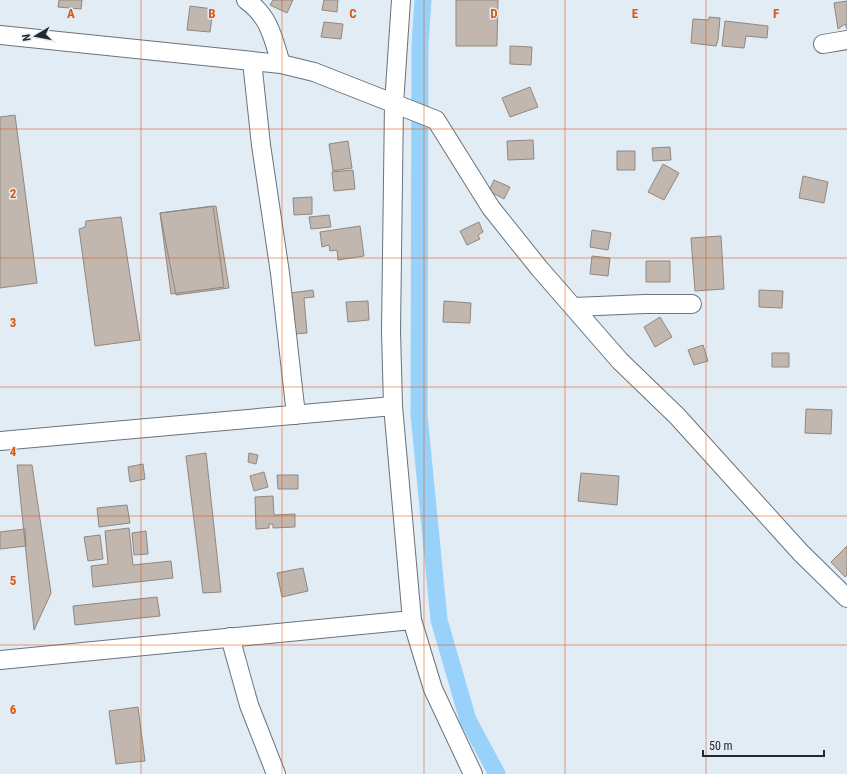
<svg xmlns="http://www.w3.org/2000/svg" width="847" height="774" viewBox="0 0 847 774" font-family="'Roboto Condensed',sans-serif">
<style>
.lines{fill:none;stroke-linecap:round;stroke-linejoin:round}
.canal{stroke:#98d1f9;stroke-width:17}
.building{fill:#c1b7ae;stroke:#918780}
.street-casing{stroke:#6a737b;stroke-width:20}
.street{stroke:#fff;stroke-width:18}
.grid{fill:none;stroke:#de570e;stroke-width:1;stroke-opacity:0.55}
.grid-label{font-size:13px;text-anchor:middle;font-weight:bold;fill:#de570e;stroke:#e1ecf5;stroke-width:3;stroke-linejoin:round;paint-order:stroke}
</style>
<rect width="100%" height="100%" fill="#e1ecf5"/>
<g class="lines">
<path class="canal" d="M423,0L420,45L419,415L439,620L468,720L497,774"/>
</g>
<path class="building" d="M59,0H82L81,9L58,7Z
M273,0H293L287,13L270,5Z
M324,0H338L337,12L322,10Z
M456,0H498L497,46H456Z
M847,1V29L845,24L838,29L834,3Z
M190,6L213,9L210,32L187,30Z
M709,17L720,18L718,40L716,46L691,43L693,19L709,20Z
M725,21L768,26L767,38L746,36L744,48L722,46Z
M324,22L343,24L341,39L321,37Z
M510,46L532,47L531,65L510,64Z
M530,87L538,107L510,117L502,98Z
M15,115L37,283L0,288V117Z
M533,140L534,159L508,160L507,141Z
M348,141L352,168L333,171L329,144Z
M670,147L671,160L653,161L652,148Z
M617,151H635V170H617Z
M663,164L679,173L664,200L648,192Z
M353,170L355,189L334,191L332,172Z
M803,176L828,182L824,203L799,198Z
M494,180L510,187L504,199L489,191Z
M312,197V214L294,215L293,198Z
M213,206L224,287L171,294L160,213Z
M216,206L229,288L176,295L160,213Z
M329,215L331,227L311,229L309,217Z
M121,217L140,340L95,346L79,229L85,227L86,221Z
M479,222L483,232L478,235L480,239L467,245L460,231Z
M360,226L364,256L338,260L337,250L330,251L329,245L322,247L320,232Z
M592,230L611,233L608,250L590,247Z
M721,236L724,289L695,291L691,238Z
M592,256L610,258L608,276L590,274Z
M646,261H670V282H646Z
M313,290L314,297L304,298L307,333L294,334L290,293Z
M759,290L783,291L782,308L759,307Z
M368,301L369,320L348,322L346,302Z
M444,301L471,303L470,323L443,322Z
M660,317L672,337L655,347L644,327Z
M703,345L708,361L694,365L688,350Z
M772,353H789V367H772Z
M806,409L832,410L831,434L805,433Z
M206,453L221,592L203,593L186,456Z
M249,453L258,455L256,464L248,462Z
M143,464L145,479L130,482L128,467Z
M17,465H32L51,593L34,630Z
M264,472L268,487L254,491L250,476Z
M581,473L619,476L617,505L578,501Z
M277,475H298V489H278Z
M273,496L274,515L295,514V527L273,528V524H269V528L256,529L255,497Z
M127,505L130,523L99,527L97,508Z
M129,528L133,565L171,561L173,578L93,587L91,566L108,564L105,531Z
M25,529L26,546L0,549V532Z
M146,531L148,554L134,555L132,533Z
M100,535L103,559L88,561L84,537Z
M847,546V575L845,577L831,562Z
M303,568L308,591L282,597L277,573Z
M157,597L160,616L75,625L73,606Z
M138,707L145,761L116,764L109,711Z"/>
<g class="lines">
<defs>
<path id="street" d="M246,0C270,17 273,38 281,64
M401,0L394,104L391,331L393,406L412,620L433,689L473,774
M0,35L281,64L314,72L436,120L491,208L539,268L620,361L677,416L801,553L847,598
M823,44L847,40
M252,61L261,145L280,273L296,415
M574,307L645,304H692
M0,441L393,406
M230,637L249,705L276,774
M0,660L412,620"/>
</defs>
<use href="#street" class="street-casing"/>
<use href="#street" class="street"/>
</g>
<path class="grid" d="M141,0V774M282,0V774M424,0V774M565,0V774M706,0V774M0,129H847M0,258H847M0,387H847M0,516H847M0,645H847"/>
<g class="grid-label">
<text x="71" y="18">A</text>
<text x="212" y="18">B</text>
<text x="353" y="18">C</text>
<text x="494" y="18">D</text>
<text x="635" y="18">E</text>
<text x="776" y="18">F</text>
<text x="13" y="198">2</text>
<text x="13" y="327">3</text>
<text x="13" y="456">4</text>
<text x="13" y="585">5</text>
<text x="13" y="714">6</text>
</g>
<g transform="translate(36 36) rotate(260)" stroke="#e1ecf5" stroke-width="3" paint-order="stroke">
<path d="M0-3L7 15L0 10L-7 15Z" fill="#25292c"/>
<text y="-6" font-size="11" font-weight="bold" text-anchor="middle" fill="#25292c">N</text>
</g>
<path d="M703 750v6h121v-6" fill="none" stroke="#25292c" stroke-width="2"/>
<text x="709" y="750" font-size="12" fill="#25292c" stroke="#e1ecf5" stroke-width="3" paint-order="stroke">50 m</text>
</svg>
